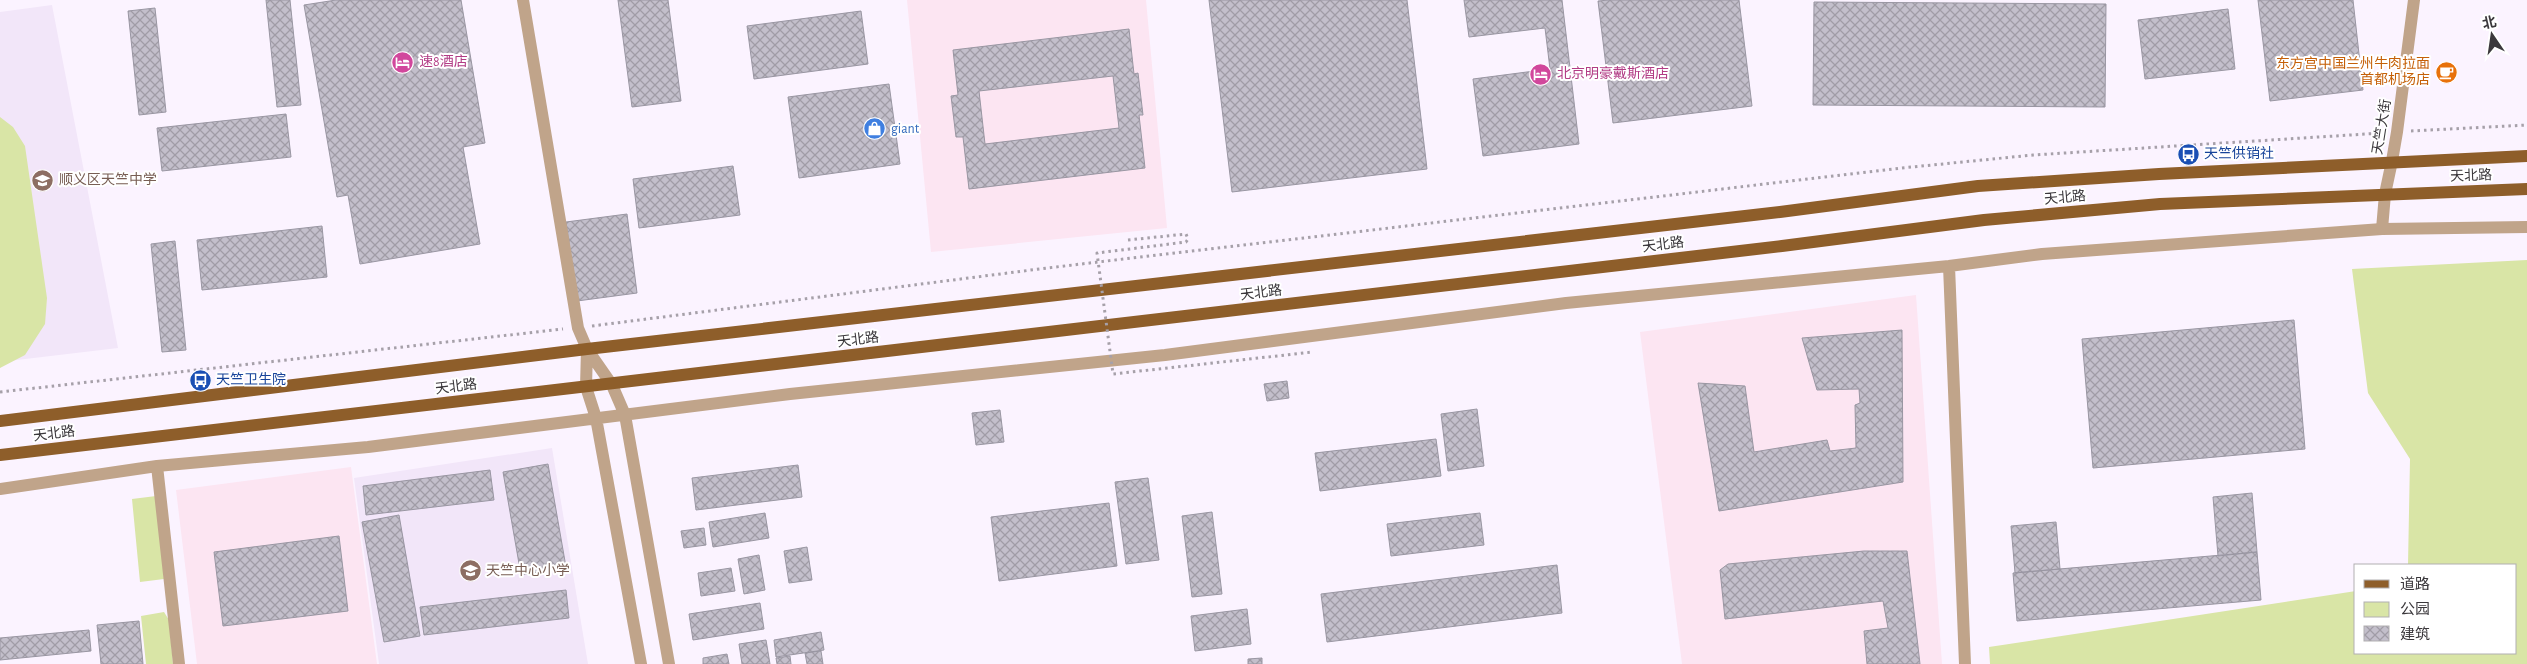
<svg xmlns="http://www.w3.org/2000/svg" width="2527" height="664" viewBox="0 0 2527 664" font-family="'Alegreya Sans','Noto Sans SC',sans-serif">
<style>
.commercial{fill:#fce5f2}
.built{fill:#f2e6f9}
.green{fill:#d9e5a6}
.building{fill:url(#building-cross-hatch);stroke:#9996a2;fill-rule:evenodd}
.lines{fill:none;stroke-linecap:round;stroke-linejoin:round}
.path{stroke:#a6a0a9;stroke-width:3;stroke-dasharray:2.5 4;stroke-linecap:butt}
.minor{stroke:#c0a48a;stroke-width:12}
.tertiary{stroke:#c0a48a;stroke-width:12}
.primary{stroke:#8e5e2a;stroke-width:12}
.path-bridge{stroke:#a6a0a9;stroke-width:3;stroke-dasharray:2.5 4;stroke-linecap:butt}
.labels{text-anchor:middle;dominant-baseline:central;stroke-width:4;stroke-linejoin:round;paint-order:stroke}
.hotel-label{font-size:14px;fill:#b23c85;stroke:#fff;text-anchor:start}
.food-label{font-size:14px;fill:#c56008;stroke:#fff;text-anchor:end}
.street-label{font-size:14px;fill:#3b383c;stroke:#fff}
.shop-label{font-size:14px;fill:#366cbe;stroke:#fff;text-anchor:start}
.transit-label{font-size:14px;fill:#164399;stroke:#fff;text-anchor:start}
.education-label{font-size:14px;fill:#785e54;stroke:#fff;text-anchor:start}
</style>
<defs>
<pattern id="building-cross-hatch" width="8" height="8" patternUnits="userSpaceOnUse" patternTransform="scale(1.25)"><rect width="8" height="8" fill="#c3bfcb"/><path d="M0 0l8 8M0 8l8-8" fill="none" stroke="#a09ca6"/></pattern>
</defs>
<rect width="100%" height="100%" fill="#fbf3ff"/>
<path class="commercial" d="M907,0H1146L1167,228L931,252Z
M1916,295L1942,664H1682L1640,332Z
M351,467L377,664H197L176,490Z"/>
<path class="built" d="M52,5L118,348L0,362V12Z
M552,448L588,664H379L354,478Z"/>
<path class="green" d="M0,117L13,127L25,146L47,298L45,324L25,355L0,368Z
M2527,260V664H1990L1989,647L2356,591V653H2516V565H2408L2410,459L2368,393L2352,269Z
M156,496L164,579L140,582L132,499Z
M164,612L169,620L173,664H146L141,616Z"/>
<path class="building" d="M266,0H290L301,105L277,107Z
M336,0H461L485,143L463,147L480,244L360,264L348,195L337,197L304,5Z
M618,0H668L681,101L632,107Z
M1209,0H1407L1427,169L1232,192Z
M1464,0H1562L1579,144L1483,156L1473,79L1550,69L1545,28L1469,37Z
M1609,0H1739L1752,106L1613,123L1598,1Z
M2258,0H2353L2363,90L2270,101Z
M1814,2L2106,4L2105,107L1813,105Z
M155,8L166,112L139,115L128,11Z
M2228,9L2235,69L2145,79L2138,20Z
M861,11L868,64L754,79L747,26Z
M1129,29L1134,74L1138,73L1143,115H1139L1145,168L969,189L963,137H956L951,96L958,95L953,50ZM1113,76L1119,128L985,144L979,91Z
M889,84L900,164L799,178L788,97Z
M286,114L291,157L162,171L157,128Z
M733,166L740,215L639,228L633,179Z
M627,214L637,293L577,301L566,222Z
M322,226L327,277L202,290L197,240Z
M175,241L186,350L162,352L151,244Z
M2294,320L2305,449L2093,468L2082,339Z
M1902,330L1903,482L1719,511L1698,383L1745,386L1754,452L1827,440L1830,451L1856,448L1855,405L1860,403L1859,389L1817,390L1802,338Z
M1287,381L1289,398L1267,401L1264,384Z
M1477,409L1484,466L1448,471L1441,414Z
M1000,410L1004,442L976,445L972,413Z
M1436,439L1441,476L1320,491L1315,453Z
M548,464L566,567L521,575L503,472Z
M798,465L802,497L696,510L692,478Z
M490,470L494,500L366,515L363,486Z
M1148,478L1159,560L1126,564L1115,482Z
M2252,493L2257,552L2218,556L2213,497Z
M1109,503L1117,566L999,581L991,517Z
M1212,512L1222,594L1192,597L1182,516Z
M765,513L769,538L713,547L709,522Z
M1480,513L1484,545L1391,556L1387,524Z
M399,515L420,636L384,642L362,522Z
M2056,522L2060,569L2015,573L2011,526Z
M704,528L706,545L684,548L681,531Z
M339,536L348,611L223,626L214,552Z
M807,547L812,580L789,583L784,551Z
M1864,551H1907L1920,664H1867L1864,631L1888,628L1883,601L1725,619L1720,570L1728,564Z
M2257,552L2261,600L2017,621L2013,573Z
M759,555L765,590L744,594L738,559Z
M1557,565L1562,613L1327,642L1321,594Z
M731,568L735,591L701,596L698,573Z
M566,590L569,618L424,635L420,607Z
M760,603L764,629L693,640L689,614Z
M1247,609L1251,644L1195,651L1191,616Z
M139,621L143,664H101L97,625Z
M89,630L91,651L0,660V638Z
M821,632L824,650L776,657L774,640Z
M766,640L770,664H742L739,644Z
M821,651L823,664H807L805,653Z
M727,654L729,664H703V658Z
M790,656L791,664H777L776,658Z
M1262,658V664H1248V659Z"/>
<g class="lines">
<path class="path" d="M2411,131L2527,125
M592,326L1047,268L1902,168L2033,155L2382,133
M0,392L563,329"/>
<path class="minor" d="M523,0L578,328L587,349L612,385L625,415L669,664
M2392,161L2397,132L2414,0
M1949,266L1965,664
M587,349L586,387L596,418L641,664
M157,466L179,664
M0,489L157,466L368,447L790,394L1165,355L1566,303L1949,266L2042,254L2382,229L2527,227"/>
<path class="tertiary" d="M2382,229L2385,194L2392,161"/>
<path class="primary" d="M0,421L587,349L1780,212L1978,186L2159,174L2527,156
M0,455L1782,246L1984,220L2160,204L2527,189"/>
<path class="path-bridge" d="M1128,240L1186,234L1188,239L1186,242L1097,253L1113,374L1313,352"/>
</g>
<defs>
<symbol id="hotel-disc" viewBox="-11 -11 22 22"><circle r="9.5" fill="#d1479c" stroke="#fff"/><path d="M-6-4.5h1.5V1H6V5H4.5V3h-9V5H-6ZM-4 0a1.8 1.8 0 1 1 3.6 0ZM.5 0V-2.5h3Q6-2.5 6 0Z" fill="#fff"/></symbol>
<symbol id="cafe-disc" viewBox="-11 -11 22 22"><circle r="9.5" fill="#e8710a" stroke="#fff"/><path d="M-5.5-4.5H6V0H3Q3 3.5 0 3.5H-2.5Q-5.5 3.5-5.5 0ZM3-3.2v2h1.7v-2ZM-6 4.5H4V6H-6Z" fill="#fff"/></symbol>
<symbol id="shop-disc" viewBox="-11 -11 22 22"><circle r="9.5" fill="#3f7fe0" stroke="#fff"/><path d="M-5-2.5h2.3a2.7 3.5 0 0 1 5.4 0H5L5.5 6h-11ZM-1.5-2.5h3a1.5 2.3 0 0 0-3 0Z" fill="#fff"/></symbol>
<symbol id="bus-disc" viewBox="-11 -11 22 22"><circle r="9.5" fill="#1a4fb4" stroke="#fff"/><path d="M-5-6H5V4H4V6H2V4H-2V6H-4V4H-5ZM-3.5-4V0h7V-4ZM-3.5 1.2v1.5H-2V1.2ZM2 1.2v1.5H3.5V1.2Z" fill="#fff"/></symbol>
<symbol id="school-disc" viewBox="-11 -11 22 22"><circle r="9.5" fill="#8d6e63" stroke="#fff"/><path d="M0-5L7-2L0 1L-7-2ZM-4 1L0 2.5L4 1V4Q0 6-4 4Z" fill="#fff"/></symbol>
</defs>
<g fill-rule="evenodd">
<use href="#hotel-disc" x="390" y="50" width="25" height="25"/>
<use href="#cafe-disc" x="2434" y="60" width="25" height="25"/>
<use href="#hotel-disc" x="1528" y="62" width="25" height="25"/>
<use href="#shop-disc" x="862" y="116" width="25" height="25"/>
<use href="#bus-disc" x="2176" y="142" width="25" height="25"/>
<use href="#school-disc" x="30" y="168" width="25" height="25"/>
<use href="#bus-disc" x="188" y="368" width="25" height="25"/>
<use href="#school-disc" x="458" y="558" width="25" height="25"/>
</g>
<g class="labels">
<g class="hotel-label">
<text x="419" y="62">速8酒店</text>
<text x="1557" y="74">北京明豪戴斯酒店</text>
</g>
<g class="food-label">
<text x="2430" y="64">东方宫中国兰州牛肉拉面<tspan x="2430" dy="16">首都机场店</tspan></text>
</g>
<g class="street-label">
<text transform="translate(2382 127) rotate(-81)">天竺大街</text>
<text transform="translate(2471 176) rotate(-2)">天北路</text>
<text transform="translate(2065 198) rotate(-5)">天北路</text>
<text transform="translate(1663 245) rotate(-7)">天北路</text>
<text transform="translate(1261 293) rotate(-7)">天北路</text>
<text transform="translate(858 340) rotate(-7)">天北路</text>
<text transform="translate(456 387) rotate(-7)">天北路</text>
<text transform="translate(54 434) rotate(-7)">天北路</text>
</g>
<g class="shop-label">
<text x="891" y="129">giant</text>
</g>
<g class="transit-label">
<text x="2204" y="154">天竺供销社</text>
<text x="216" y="380">天竺卫生院</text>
</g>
<g class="education-label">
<text x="59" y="180">顺义区天竺中学</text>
<text x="486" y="571">天竺中心小学</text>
</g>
</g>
<rect x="2354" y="564" width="162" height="90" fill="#ffffff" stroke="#b1afb1"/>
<rect x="2364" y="580" width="25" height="8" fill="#8e5e2a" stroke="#b1afb1"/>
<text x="2400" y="589" font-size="15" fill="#3b383c">道路</text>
<rect x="2364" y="602" width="25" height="15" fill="#d9e5a6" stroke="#b1afb1"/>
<text x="2400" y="614" font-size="15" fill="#3b383c">公园</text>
<rect x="2364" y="626" width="25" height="15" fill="url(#building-cross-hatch)" stroke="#b1afb1"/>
<text x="2400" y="639" font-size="15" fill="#3b383c">建筑</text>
<g transform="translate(2492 35) rotate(347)" stroke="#ffffff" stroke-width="4" paint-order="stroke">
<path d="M0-4L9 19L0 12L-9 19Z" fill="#3b383c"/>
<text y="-8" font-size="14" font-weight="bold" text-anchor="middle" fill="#3b383c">北</text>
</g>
</svg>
